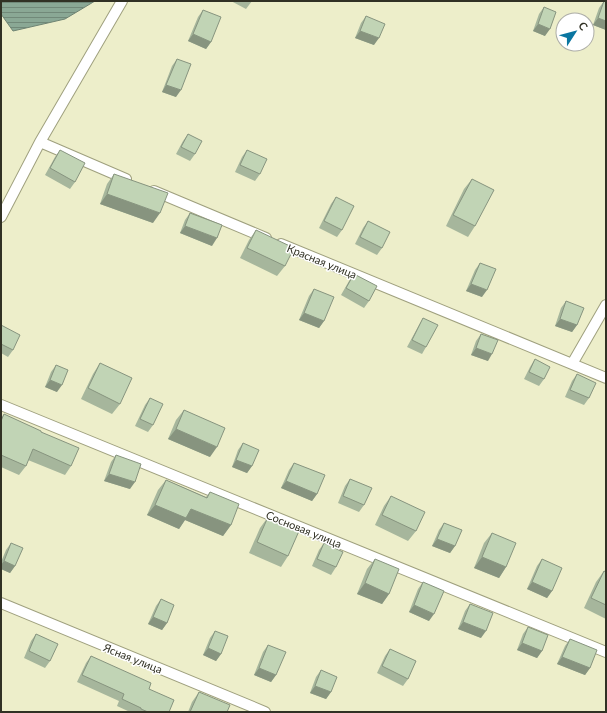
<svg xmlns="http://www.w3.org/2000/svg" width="607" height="713" viewBox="0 0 607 713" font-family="Lato,sans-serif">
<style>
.water{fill:url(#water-rules);stroke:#6f8473}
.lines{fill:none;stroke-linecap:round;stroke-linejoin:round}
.minor-casing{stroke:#9fa07e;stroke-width:12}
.minor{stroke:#fff;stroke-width:10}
.wall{fill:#a6b69c}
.shaded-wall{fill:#87947f}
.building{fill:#c1d4b5;stroke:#87947f}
.labels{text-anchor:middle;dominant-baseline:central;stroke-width:3;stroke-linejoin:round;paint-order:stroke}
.street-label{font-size:11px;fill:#313124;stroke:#fff}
</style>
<defs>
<pattern id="water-rules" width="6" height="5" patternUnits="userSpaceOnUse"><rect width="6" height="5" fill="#8aa895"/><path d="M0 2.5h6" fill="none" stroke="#718979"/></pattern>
</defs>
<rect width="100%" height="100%" fill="#edeeca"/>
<path class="water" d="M1,1H95L65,19L13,31L1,14Z"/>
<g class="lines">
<defs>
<path id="minor" d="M40,142L126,179
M154,191L266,238
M1,217L40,142L122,1
M281,244L606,378
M572,364L606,305
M1,405L606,652
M1,603L265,712"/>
</defs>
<use href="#minor" class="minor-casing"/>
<use href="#minor" class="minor"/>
</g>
<path class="wall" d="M231,1H252L246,9Z
M604,1L606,30L593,25L599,8Z
M544,7L545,36L533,31L539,14Z
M203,10L211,42L206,49L188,41L198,17Z
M366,16L374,45L355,38L361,23Z
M177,59L176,97L162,92L172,66Z
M188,134L195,154L190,161L176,154L183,141Z
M60,150L75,182L70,189L45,175L55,157Z
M247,150L260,174L255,181L235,172L242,157Z
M114,174L153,223L100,204L107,184Z
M472,179L475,226L468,237L446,226L464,189Z
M336,197L342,230L337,237L319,228L331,204Z
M190,213L212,246L180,233L185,220Z
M368,221L382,248L377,255L355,244L363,228Z
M256,230L285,266L277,276L240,258L249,240Z
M480,263L482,297L466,291L475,270Z
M354,274L369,301L364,308L341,295L349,281Z
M314,289L324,321L319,328L299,320L309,296Z
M566,301L577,325L572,332L555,326L561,308Z
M423,318L426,347L422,354L407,347L419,325Z
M1,325L13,350L8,357L1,353Z
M481,334L488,361L471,355L476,341Z
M535,359L544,379L539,386L524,379L530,367Z
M100,363L120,404L112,414L81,399L93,374Z
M56,365L57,392L45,387L51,372Z
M577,374L589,398L584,405L565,397L572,381Z
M150,398L153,425L148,432L135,426L145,405Z
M184,410L210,457L168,439L176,420Z
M4,414L41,432L71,466L65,475L28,460L26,466L19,475L1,467V418Z
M243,443L252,466L247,473L232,467L238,450Z
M116,455L130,489L104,481L111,462Z
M294,463L317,494L312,501L281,488L289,470Z
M350,479L364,505L359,512L338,503L345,486Z
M166,480L206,497L210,492L231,525L223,536L185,520L179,529L147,515L158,490Z
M391,496L416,531L408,541L375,525L384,506Z
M268,517L288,556L281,567L249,553L260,528Z
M444,523L455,546L450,553L432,546L439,530Z
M492,533L506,567L499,578L474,568L484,543Z
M11,543L15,566L10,573L1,569V562L6,550Z
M324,543L336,567L331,575L312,566L319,550Z
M375,559L389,594L382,604L357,594L367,569Z
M542,559L552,591L547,598L527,589L537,566Z
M604,571L606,572V619L584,608L596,582Z
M423,582L429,621L409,612L418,589Z
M161,599L167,623L162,630L148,624L156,606Z
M470,604L481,638L458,629L465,611Z
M528,627L542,651L537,658L517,650L523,634Z
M215,631L221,654L216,661L203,655L210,638Z
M36,634L50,661L45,668L24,658L31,641Z
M570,639L590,668L585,675L557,664L565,646Z
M268,645L276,675L271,682L254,675L263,652Z
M390,649L408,679L403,686L377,673L385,656Z
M91,656L149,689L169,712H130L117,706L119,701L77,682L86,663Z
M321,670L331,692L326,699L310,693L316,677Z
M199,692L227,712H188L192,702Z"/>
<path class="shaded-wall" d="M598,18L606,21V30L593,25Z
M538,24L550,29L545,36L533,31Z
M360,31L379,38L374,45L355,38Z
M193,34L211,42L206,49L188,41Z
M166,85L181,90L176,97L162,92Z
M107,194L160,213L153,223L100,204Z
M185,226L217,238L212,246L180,233Z
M471,284L487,290L482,297L466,291Z
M304,313L324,321L319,328L299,320Z
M560,319L577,325L572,332L555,326Z
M476,348L492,354L488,361L471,355Z
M50,380L62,385L57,392L45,387Z
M176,429L217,447L210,457L168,439Z
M236,460L252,466L247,473L232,467Z
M109,474L135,482L130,489L104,481Z
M286,481L317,494L312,501L281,488Z
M155,505L191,509L231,525L223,536L185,520L179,529L147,515Z
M437,539L455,546L450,553L432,546Z
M482,557L506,567L499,578L474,568Z
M4,561L15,566L10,573L1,569V565Z
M532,582L552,591L547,598L527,589Z
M365,583L389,594L382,604L357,594Z
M414,605L434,614L429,621L409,612Z
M153,617L167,623L162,630L148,624Z
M463,622L486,631L481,638L458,629Z
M522,643L542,651L537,658L517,650Z
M208,648L221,654L216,661L203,655Z
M562,657L590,668L585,675L557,664Z
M259,668L276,675L271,682L254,675Z
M315,686L331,692L326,699L310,693Z"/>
<path class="building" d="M604,1L606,2V21L598,18Z
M544,7L556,12L550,29L538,24Z
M203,10L221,17L211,42L193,34Z
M366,16L385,24L379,38L360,31Z
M177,59L191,64L181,90L166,85Z
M188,134L202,141L195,154L181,147Z
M60,150L85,163L75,182L50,168Z
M247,150L267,159L260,174L240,165Z
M114,174L168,193L160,213L107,194Z
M472,179L494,190L475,226L453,215Z
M336,197L354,206L342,230L324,221Z
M190,213L222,225L217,238L185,226Z
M368,221L390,232L382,248L360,237Z
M256,230L294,248L285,266L247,248Z
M480,263L496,269L487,290L471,284Z
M354,274L377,286L369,301L346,288Z
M314,289L334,297L324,321L304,313Z
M566,301L584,308L577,325L560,319Z
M423,318L438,325L426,347L412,340Z
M1,325L20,335L13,350L1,344Z
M481,334L498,340L492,354L476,348Z
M535,359L550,367L544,379L529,372Z
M100,363L132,378L120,404L88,388Z
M56,365L68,370L62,385L50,380Z
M577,374L596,383L589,398L570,390Z
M150,398L163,404L153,425L140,419Z
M184,410L225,428L217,447L176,429Z
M4,414L41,431V432L79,448L71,466L33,449L26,466L1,455V421Z
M243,443L259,450L252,466L236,460Z
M116,455L141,464L135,482L109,474Z
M294,463L325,475L317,494L286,481Z
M350,479L372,488L364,505L343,496Z
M166,480L207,498L210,492L239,504L231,525L191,509L186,518L155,505Z
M391,496L425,512L416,531L382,515Z
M268,517L299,531L288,556L257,542Z
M444,523L462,530L455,546L437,539Z
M492,533L516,543L506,567L482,557Z
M11,543L23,548L15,566L4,561Z
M324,543L343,552L336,567L317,559Z
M375,559L399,569L389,594L365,583Z
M542,559L562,568L552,591L532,582Z
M604,571L606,572V605L591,598Z
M423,582L444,591L434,614L414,605Z
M161,599L174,605L167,623L153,617Z
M470,604L493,613L486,631L463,622Z
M528,627L548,635L542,651L522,643Z
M215,631L228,636L221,654L208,648Z
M36,634L58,644L50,661L29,651Z
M570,639L597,650L590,668L562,657Z
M268,645L286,652L276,675L259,668Z
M390,649L416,661L408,679L382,666Z
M91,656L151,683L149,689L174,700L169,712H148L141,709V708L122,699L124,694L82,675Z
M321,670L337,677L331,692L315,686Z
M199,692L230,705L227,712H190Z"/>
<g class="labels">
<g class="street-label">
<text transform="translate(322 261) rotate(22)">Красная улица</text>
<text transform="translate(304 529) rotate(22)">Сосновая улица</text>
<text transform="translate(133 658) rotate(22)">Ясная улица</text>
</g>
</g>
<rect width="607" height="713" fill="none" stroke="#313124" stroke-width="4"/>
<g transform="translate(575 32) rotate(54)"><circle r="19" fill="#ffffff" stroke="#adada7"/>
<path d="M0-3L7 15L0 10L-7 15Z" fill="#0a76a1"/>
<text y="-6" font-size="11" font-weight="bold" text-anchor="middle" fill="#313124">С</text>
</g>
</svg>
